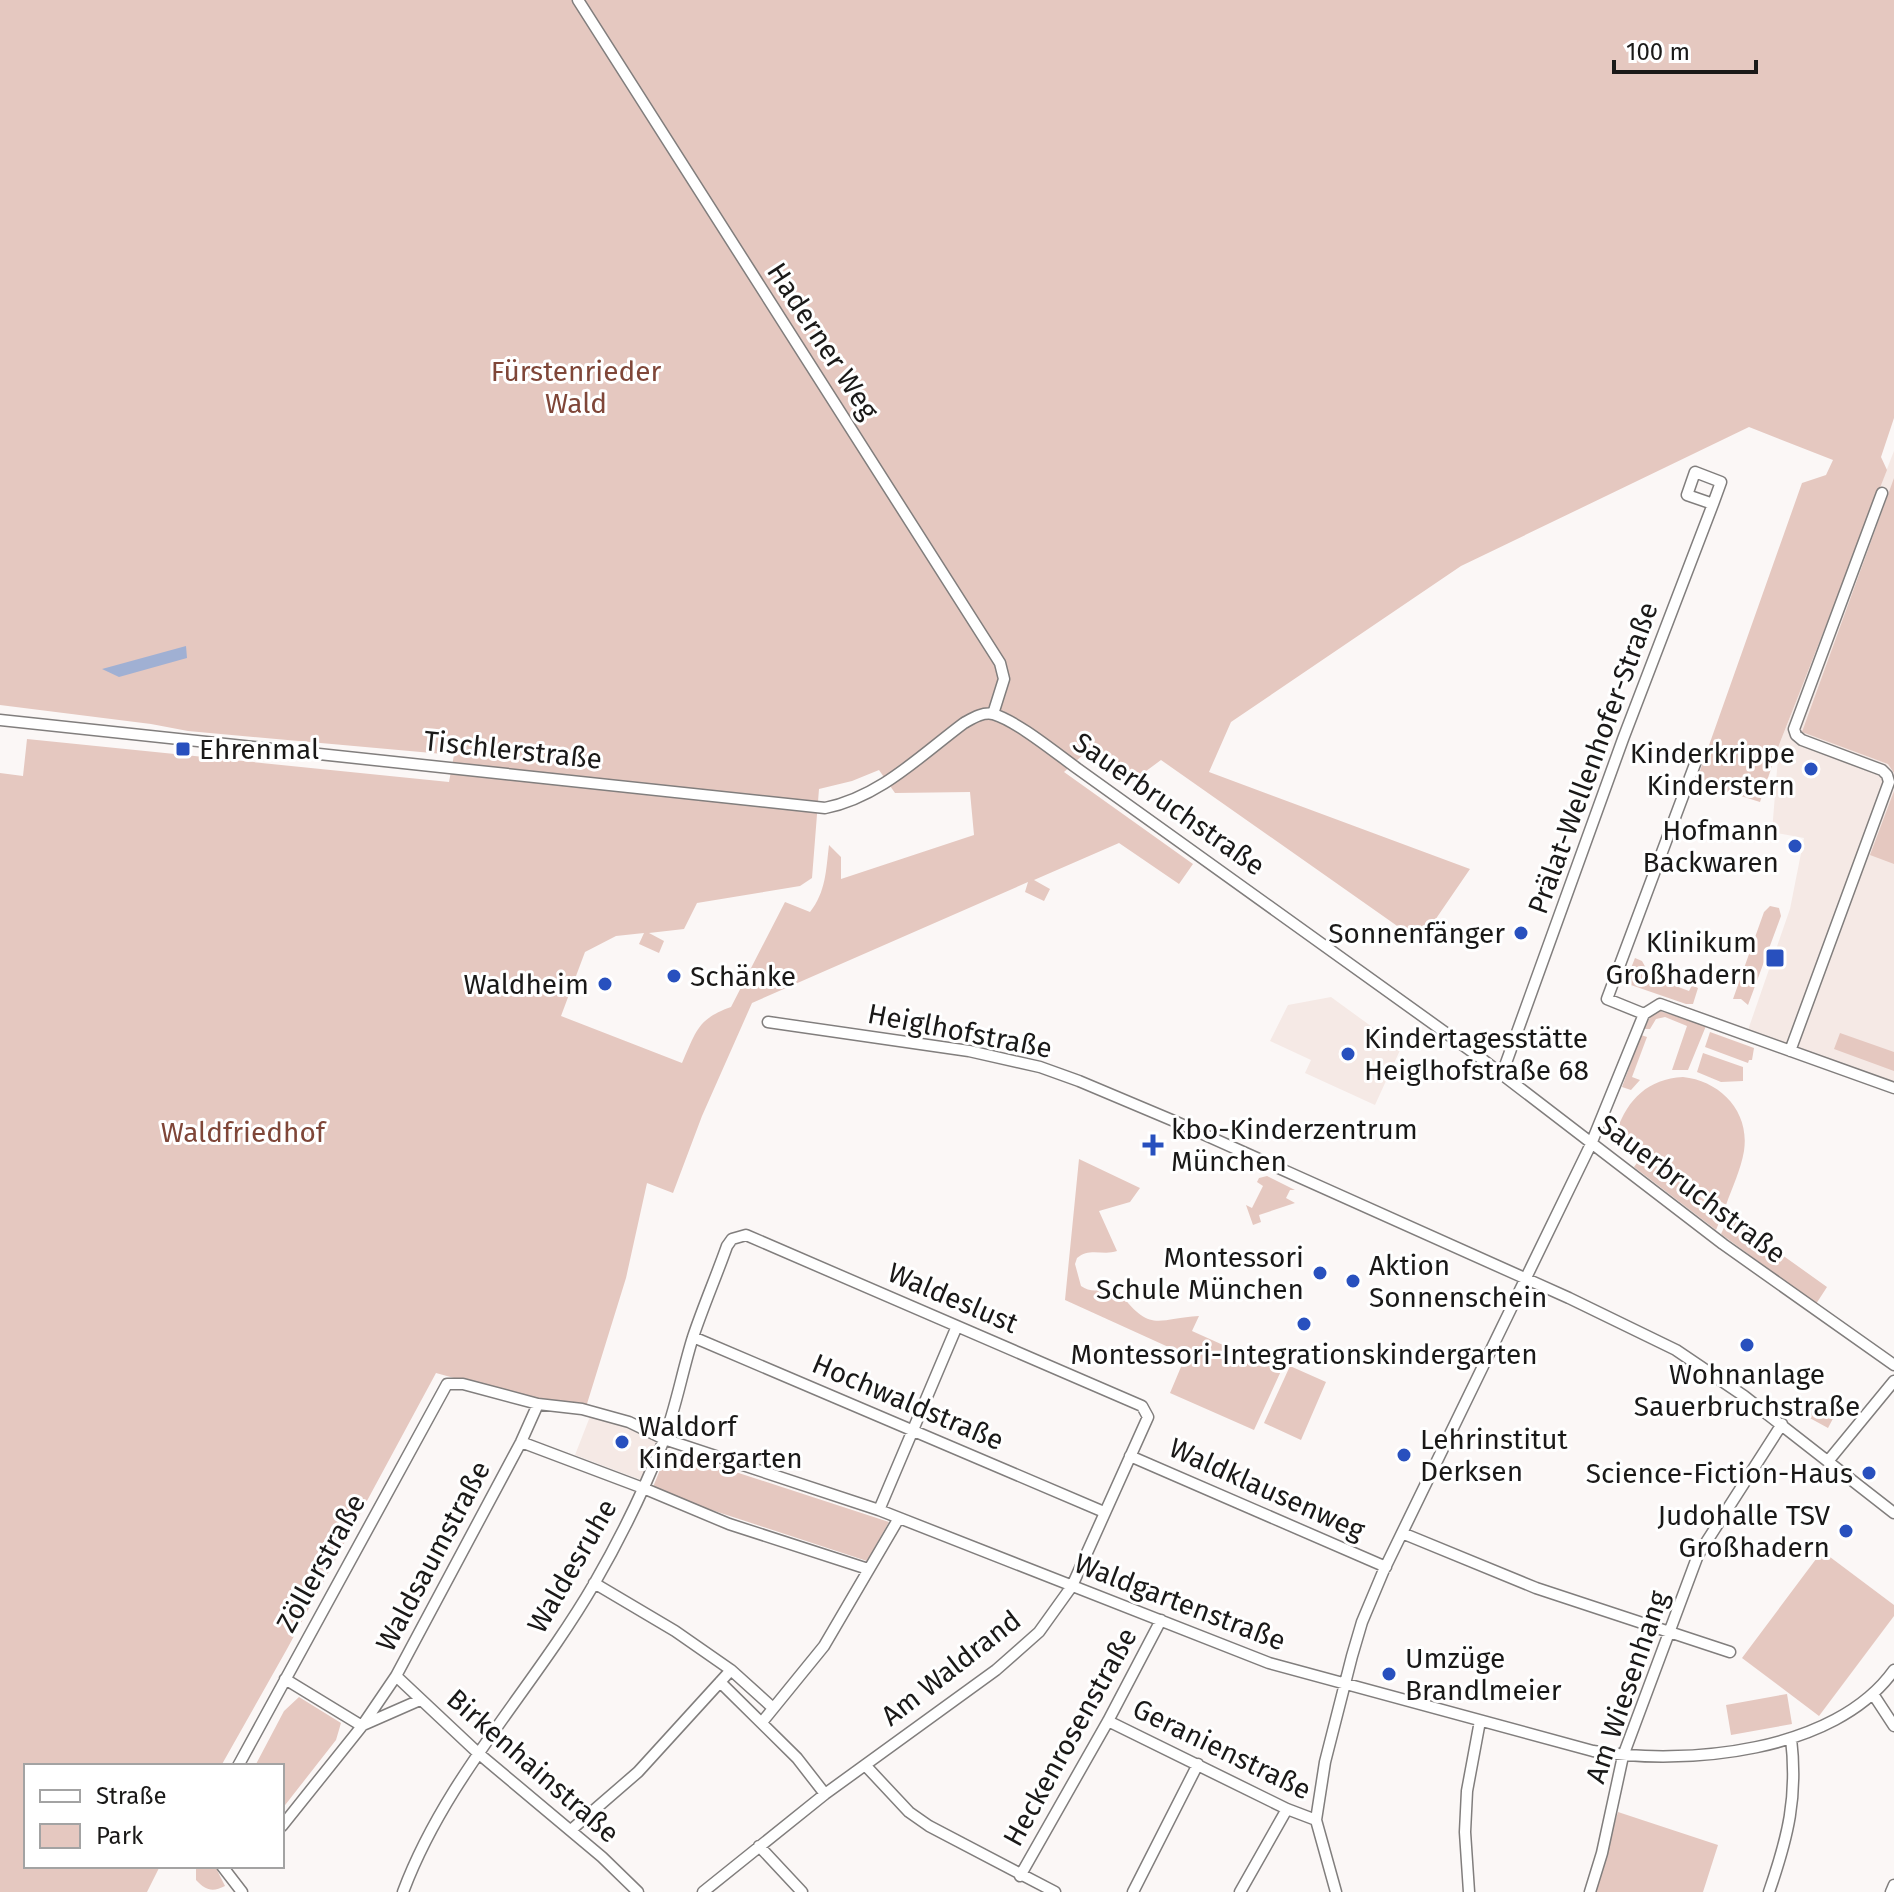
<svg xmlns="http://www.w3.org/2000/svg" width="1894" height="1892" viewBox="0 0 1894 1892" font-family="'Fira Sans',sans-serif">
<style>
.built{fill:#f5e9e5}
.green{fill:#e5c8c0;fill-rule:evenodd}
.water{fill:#a0b0d3}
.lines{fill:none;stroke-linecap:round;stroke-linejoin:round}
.minor-casing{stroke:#817e7d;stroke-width:13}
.minor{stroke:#fff;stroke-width:10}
.poi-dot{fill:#2850be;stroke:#fff;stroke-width:3}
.labels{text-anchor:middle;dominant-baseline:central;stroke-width:6;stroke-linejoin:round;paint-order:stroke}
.street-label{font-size:28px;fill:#1a1918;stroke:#fff}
.park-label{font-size:28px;fill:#7f4638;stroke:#fff}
.poi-label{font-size:28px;fill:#1a1918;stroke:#fff;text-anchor:start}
</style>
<rect width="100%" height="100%" fill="#fbf7f6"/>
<path class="built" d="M1894,451V1085L1748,1030L1790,909L1804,838L1772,832L1779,745Z
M1331,997L1401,1048L1375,1105L1305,1073L1311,1060L1270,1041L1288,1005Z
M591,1414L626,1424L658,1439L641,1480L575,1455Z"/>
<path class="green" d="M0,0H1894V418L1881,457L1887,470L1779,745L1760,802L1696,782L1802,483L1826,475L1833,460L1749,427L1461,566L1231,722L1209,772L1470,869L1420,942L1161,760L1130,783L1085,753L1064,772L1193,864L1179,884L1119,843L1034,880L1050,889L1044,901L1025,892L1028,882L752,1003L702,1116L673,1193L647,1183L626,1278L586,1407L537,1401L436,1373L287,1649L221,1766H26V1866H160L147,1892H0V773L23,776L27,739L449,782L454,755L188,731L151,724L0,705ZM879,770L895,793L970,792L974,835L841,879V857L829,845C826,870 826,892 810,912L785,902L731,1007C697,1019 696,1032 682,1063L561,1016L585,952L616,936L644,933L639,944L659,953L664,941L649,933L684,929L697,903L800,886L812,878L819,789L852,781Z
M1894,478V773L1888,764L1802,732Z
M1894,791V864L1870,855Z
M1770,906L1779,908L1781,916L1748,1005L1741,999H1733L1764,912Z
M1635,958L1642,961L1647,970L1646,975L1689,991L1692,985L1698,988L1693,1004H1686L1625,983Z
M1660,1011L1706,1026L1688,1070H1672L1687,1026L1665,1017L1656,1019L1650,1029H1644L1651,1015Z
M1710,1032L1754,1048L1752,1060H1749L1748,1063L1705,1047Z
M1840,1033L1894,1052V1071L1834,1049Z
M1641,1035L1647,1037L1632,1077L1640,1080L1631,1090L1622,1087Z
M1703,1053L1743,1067V1081L1721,1082L1697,1072Z
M1683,1077C1720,1081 1750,1111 1744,1151C1741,1169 1732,1188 1726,1205L1617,1130C1628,1099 1648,1079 1683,1077Z
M1642,1156L1723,1213L1716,1230L1634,1167Z
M1079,1159L1140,1188L1130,1202L1099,1211L1117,1251C1103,1256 1090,1247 1077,1258L1075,1264L1081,1286C1090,1292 1100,1292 1109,1286V1293L1119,1292C1151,1333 1155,1319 1199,1316L1192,1331L1281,1371L1254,1430L1170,1393L1186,1355L1065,1300Z
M1267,1176L1295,1190H1290L1286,1198L1295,1203L1259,1215L1261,1222L1253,1225L1246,1205L1252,1208L1263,1186L1257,1182L1259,1178Z
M1729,1217L1827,1287L1816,1304L1721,1234Z
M1290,1366L1326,1382L1301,1440L1264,1423Z
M1815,1399L1837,1411L1828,1428L1806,1416Z
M668,1450L889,1522L867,1561L669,1496L653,1487Z
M1822,1551L1894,1605V1616L1819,1716L1742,1658Z
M1787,1694L1792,1724L1731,1735L1726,1705Z
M299,1697L341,1723L336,1740L282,1809V1766H255L284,1711Z
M1618,1812L1718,1845L1703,1892H1593Z
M196,1866H215L225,1886C213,1892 206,1891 196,1880Z"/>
<path class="water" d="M186,646L187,658L119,677L102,669Z"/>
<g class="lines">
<defs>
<path id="minor" d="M578,0L1000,663L1004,679L993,714
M1695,472L1721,482L1713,504L1687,495Z
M0,720L825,808C880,797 921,755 964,723C973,718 982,712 993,714C1017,721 1057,754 1078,769L1478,1056L1723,1244L1894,1365
M1644,1014L1607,999L1695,764
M768,1022L969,1051L1040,1067L1079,1081L1174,1121L1569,1298L1676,1350L1744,1396L1894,1513
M1790,1051L1889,782L1887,775L1882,770L1802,740L1796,735L1794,729L1882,493
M1502,1074L1623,739L1713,504
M693,1337L1104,1512
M521,1442L643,1488L729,1524L868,1569
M1130,1456L1386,1567
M1829,1460L1894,1381
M879,1510L957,1326
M1402,1533L1536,1588L1730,1652
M594,1583L675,1631L731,1670L773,1708
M396,1676L478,1753L602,1857L638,1892
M285,1679L362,1726
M720,1682L797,1758L825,1794
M1873,1694L1894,1726
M763,1721L824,1646L899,1518
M1108,1721L1287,1809L1316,1820
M363,1725L420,1700
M865,1765L909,1812L929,1826L1055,1892
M238,1766L447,1384H463L538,1404L582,1409L629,1422L664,1439L879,1510L1269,1663L1593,1751C1685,1766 1835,1753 1894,1670
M282,1826L362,1726L396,1676L521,1442L538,1404
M571,1830L638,1772L731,1670
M759,1846L802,1892
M222,1866L242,1892
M1020,1876L1108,1721L1161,1620
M403,1892C446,1777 533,1689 594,1584C620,1539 644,1490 663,1442C676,1408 682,1372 693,1337C703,1307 716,1277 727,1246L732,1239L746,1235L1142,1406L1148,1417L1072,1586L1039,1632L996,1670L825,1794L703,1892
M1133,1892L1198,1764
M1240,1892L1287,1809
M1336,1892L1316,1820L1325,1762L1352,1656L1362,1622L1383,1572L1591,1144L1644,1014L1660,1004L1894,1088
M1469,1892L1465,1832L1467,1791L1480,1721
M1590,1892L1602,1853L1623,1756L1698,1555L1782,1424
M1769,1892C1788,1837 1798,1797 1791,1738
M1891,1892L1894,1885"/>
</defs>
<use href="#minor" class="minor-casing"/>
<use href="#minor" class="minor"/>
</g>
<g class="poi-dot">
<rect x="175" y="741" width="16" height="16" rx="4"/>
<circle cx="1811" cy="769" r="8"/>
<circle cx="1795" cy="846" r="8"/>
<circle cx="1521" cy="933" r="8"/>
<rect x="1765" y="948" width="20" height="20" rx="4"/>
<circle cx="674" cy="976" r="8"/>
<circle cx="605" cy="984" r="8"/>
<circle cx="1348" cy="1054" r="8"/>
<path d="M1149 1133h8v8h8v8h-8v8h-8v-8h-8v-8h8z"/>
<circle cx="1320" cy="1273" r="8"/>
<circle cx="1353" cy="1281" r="8"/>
<circle cx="1304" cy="1324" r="8"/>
<circle cx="1747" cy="1345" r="8"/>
<circle cx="622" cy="1442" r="8"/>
<circle cx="1404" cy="1455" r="8"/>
<circle cx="1869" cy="1473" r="8"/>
<circle cx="1846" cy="1531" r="8"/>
<circle cx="1389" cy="1674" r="8"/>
</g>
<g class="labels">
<g class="street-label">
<text transform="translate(823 341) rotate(57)">Haderner Weg</text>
<text transform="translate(513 750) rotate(6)">Tischlerstraße</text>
<text transform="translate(1593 758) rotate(-70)">Prälat-Wellenhofer-Straße</text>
<text transform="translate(1169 804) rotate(35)">Sauerbruchstraße</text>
<text transform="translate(960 1031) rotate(11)">Heiglhofstraße</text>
<text transform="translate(1692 1189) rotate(37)">Sauerbruchstraße</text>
<text transform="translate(953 1298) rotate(23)">Waldeslust</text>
<text transform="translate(908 1402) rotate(23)">Hochwaldstraße</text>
<text transform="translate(1267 1489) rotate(24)">Waldklausenweg</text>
<text transform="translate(433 1556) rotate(-62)">Waldsaumstraße</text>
<text transform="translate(321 1563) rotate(-61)">Zöllerstraße</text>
<text transform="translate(572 1566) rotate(-60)">Waldesruhe</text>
<text transform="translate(1180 1602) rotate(21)">Waldgartenstraße</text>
<text transform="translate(951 1668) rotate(-38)">Am Waldrand</text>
<text transform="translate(1627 1687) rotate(-71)">Am Wiesenhang</text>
<text transform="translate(1070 1737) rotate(-61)">Heckenrosenstraße</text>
<text transform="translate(1222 1749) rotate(26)">Geranienstraße</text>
<text transform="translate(533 1766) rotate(41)">Birkenhainstraße</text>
</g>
<g class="park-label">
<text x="576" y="371">Fürstenrieder<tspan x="576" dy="32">Wald</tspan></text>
<text x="243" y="1132">Waldfriedhof</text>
</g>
<g class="poi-label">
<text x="199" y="749">Ehrenmal</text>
<text x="1795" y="753" text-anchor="end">Kinderkrippe<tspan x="1795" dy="32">Kinderstern</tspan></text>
<text x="1779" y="830" text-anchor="end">Hofmann<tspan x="1779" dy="32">Backwaren</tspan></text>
<text x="1505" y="933" text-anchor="end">Sonnenfänger</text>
<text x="1757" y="942" text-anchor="end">Klinikum<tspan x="1757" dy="32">Großhadern</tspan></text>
<text x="690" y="976">Schänke</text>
<text x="589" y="984" text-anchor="end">Waldheim</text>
<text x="1364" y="1038">Kindertagesstätte<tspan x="1364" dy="32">Heiglhofstraße 68</tspan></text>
<text x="1171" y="1129">kbo-Kinderzentrum<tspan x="1171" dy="32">München</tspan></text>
<text x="1304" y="1257" text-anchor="end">Montessori<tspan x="1304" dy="32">Schule München</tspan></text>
<text x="1369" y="1265">Aktion<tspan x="1369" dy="32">Sonnenschein</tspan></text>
<text x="1304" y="1354" text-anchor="middle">Montessori-Integrationskindergarten</text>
<text x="1747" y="1374" text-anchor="middle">Wohnanlage<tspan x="1747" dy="32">Sauerbruchstraße</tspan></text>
<text x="638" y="1426">Waldorf<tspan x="638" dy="32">Kindergarten</tspan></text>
<text x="1420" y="1439">Lehrinstitut<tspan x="1420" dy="32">Derksen</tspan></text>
<text x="1853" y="1473" text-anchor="end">Science-Fiction-Haus</text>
<text x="1830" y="1515" text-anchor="end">Judohalle TSV<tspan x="1830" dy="32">Großhadern</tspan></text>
<text x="1405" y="1658">Umzüge<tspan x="1405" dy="32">Brandlmeier</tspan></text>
</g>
</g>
<rect x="24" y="1764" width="260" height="104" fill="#ffffff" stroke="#a3a3a3" stroke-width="2"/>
<rect x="40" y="1790" width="40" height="12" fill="#ffffff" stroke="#a3a3a3" stroke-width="2"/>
<text x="96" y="1804" font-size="24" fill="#1a1918">Straße</text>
<rect x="40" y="1824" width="40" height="24" fill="#e5c8c0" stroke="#a3a3a3" stroke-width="2"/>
<text x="96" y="1844" font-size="24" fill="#1a1918">Park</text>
<path d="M1614 60v12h142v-12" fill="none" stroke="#1a1918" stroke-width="4"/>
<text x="1626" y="60" font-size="24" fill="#1a1918" stroke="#ffffff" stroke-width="6" paint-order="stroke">100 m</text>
</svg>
